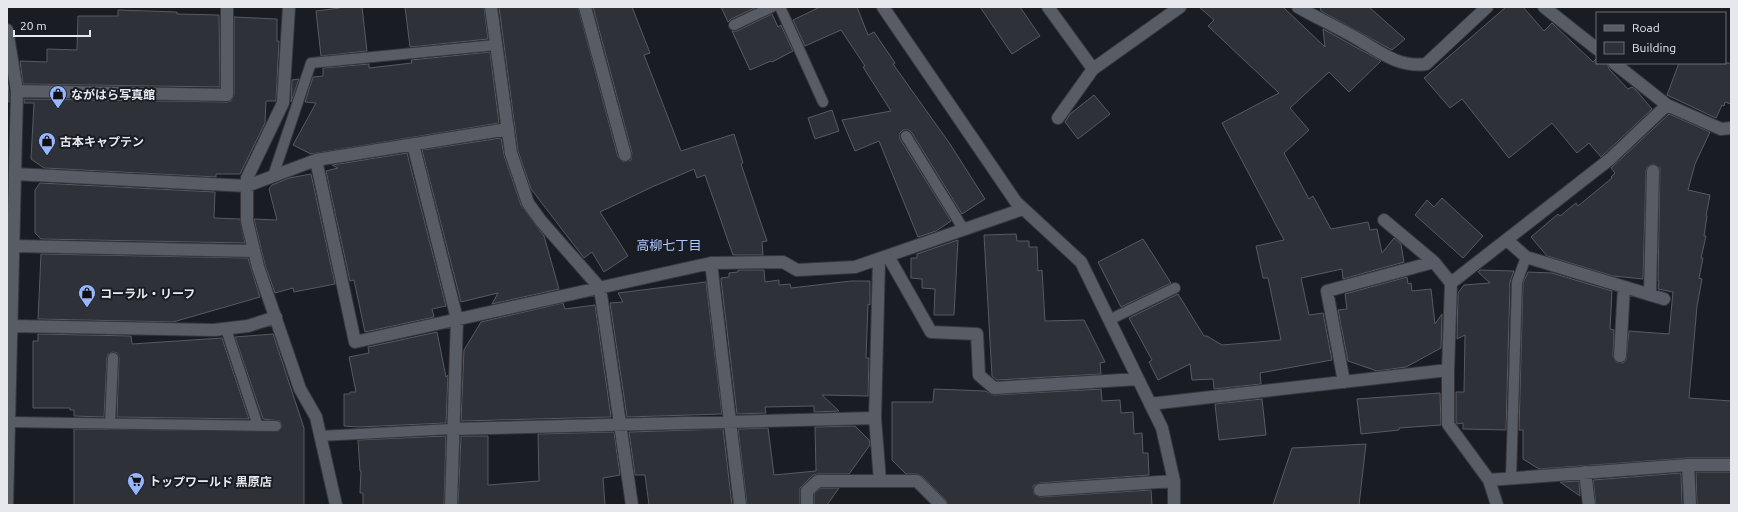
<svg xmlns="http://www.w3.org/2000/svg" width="1738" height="512" viewBox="0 0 1738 512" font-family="Ubuntu,'Noto Sans JP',sans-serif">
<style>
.building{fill:#2e3138;stroke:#565a61}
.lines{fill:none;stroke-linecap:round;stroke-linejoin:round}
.lane-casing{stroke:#36383d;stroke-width:12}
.street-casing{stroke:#36383d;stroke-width:14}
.lane{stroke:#585c64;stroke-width:10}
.street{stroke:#585c64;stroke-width:12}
.labels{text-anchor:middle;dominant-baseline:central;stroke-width:4;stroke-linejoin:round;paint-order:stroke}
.poi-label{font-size:12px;font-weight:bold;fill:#e6e8ed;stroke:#191c22;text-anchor:start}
.neighbourhood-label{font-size:13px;fill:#b0c8fd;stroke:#191c22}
</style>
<rect width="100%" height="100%" fill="#191c22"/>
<path class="building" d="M340,7H362L367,51L321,56L316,11L340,8Z
M405,7H484L488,39L410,47Z
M499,7H578L618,157L623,162L631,160L632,153L593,7H632L650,53L644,55L681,151L734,134L743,163L741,164L767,241L762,242L763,255H733L705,175L697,178L694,169L652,187L600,212L628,256L604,272L592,252L584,258L531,189L518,151Z
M721,7H757L731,19L728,22Z
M820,7H857L868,35L874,32L895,63L893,64L950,144L985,199L962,214L912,133L909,130H903L900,133V139L951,221L936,231L918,237L879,141L855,151L842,120L891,111L863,67L865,66L841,30L805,46L793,20Z
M980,7H1020L1040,36L1012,54Z
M1199,7H1283L1325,47L1323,29L1381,61L1349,92L1329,72L1290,108L1309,130L1284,153L1309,199L1313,196L1331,229L1368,222L1370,230L1377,229L1382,253L1394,238L1401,244L1404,262L1343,279L1342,269L1301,278L1309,315L1323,313L1332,360L1260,373L1261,384L1214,389L1213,379L1192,380L1190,364L1158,380L1149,362L1152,360L1129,318L1178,294L1204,336H1207L1222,345L1281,340L1268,278H1263L1256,246L1284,240L1222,123L1279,93L1208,26L1214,20Z
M1320,7H1369L1405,39L1392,50L1321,11Z
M1506,7H1523L1544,31L1552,23L1593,62L1597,58V63H1607L1609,69L1628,89L1632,87L1636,90L1652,109L1601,157L1589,143L1577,153L1552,123L1509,158L1462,99L1450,108L1424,78Z
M118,10L177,12V14L219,15L220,87L23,84L20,61L47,62V49L77,50L78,16H118Z
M772,14L778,27L781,25L793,51L772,62L771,61L750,70L732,31H737Z
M234,17L277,19V41H279L276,101H266L265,123L240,174H216V177L44,168L31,159L34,103H24V99L227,102L231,101L234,95Z
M490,52L499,123L311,154L293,145L316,103L305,102L313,77L323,76V68L369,64V68L412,63L411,60Z
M1679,63H1731V104L1725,102L1724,106L1722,105L1716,118L1667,95Z
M7,76L9,92V102L7,101Z
M299,79L291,102L292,80Z
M1094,95L1110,114L1078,139L1065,122L1070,114Z
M832,110L839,131L815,139L808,118Z
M1669,114L1710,132L1695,164L1688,190L1710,195L1706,216H1707L1704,236H1706L1701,258H1703L1699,278L1702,279L1697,306L1689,398L1731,401V458H1688L1539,469L1523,459V430H1519L1523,283L1528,272L1552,273L1612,291L1610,329L1614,330L1613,356L1616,362L1623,363L1626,360L1629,331L1669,334L1673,292L1658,289L1659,281H1658L1660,168L1653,164L1647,167L1646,171L1643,279L1613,276L1547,256L1531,237L1558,214L1560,216L1576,203L1578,206L1612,178L1611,177L1615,173L1611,168Z
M501,138L504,155L521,205L544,236L559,289L492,304L498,293L461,302L422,150Z
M407,153L446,306L432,309L434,317L365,332L354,280L350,281L326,171L338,168L332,165Z
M311,174L335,284L294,292L293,288L275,293L265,265L254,219L277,220L269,189L272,185L289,178Z
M40,183L215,192L214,218L240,219L245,243L41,239L35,233V190Z
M1442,198L1483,236L1463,258L1415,215L1427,200L1434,207Z
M1016,234L1017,241H1029V247H1037L1038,271L1042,270L1045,321L1084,320L1105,362L1100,363L1101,374L997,380L992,376L984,235Z
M1143,239L1171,283L1121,307L1098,262Z
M958,240L954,315H934L935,289L922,288V279L911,278V258H917V254Z
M41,254L248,258L260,297L173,322L38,319Z
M738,270H764L765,282L779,280V285L790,284L791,288L851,281H870V305L868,304L866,358H869L868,396L822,395L839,411L814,412V406L765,407L766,413L737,414L721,280V278L729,277V273L738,272Z
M1480,270L1514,271L1510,282L1506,430L1463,429V423L1457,424L1456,422V392H1464L1465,335L1457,339L1458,293L1464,285L1490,283L1478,272Z
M1407,277L1408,284L1411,283L1412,291L1431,289L1435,324L1442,314L1441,348L1406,367L1377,371L1348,361L1338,310L1347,309L1345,294Z
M706,282L722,414L627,417L610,303L623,302L618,293Z
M563,303L565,309L595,305L611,417L461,421L464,350L481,322Z
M437,332L446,377L448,375L446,423L358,427L344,426V394H350V392H356L349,357L369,353L368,347Z
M38,334L131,336L132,344L222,338L249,419L117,417L119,358L117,353L113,352L108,354L107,358L104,417L74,416V410H70V408H33V341H38Z
M273,334L304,428V505H74V429L279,431L282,426L280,421L263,419L235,337Z
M934,389L985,391L994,395L1101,389L1102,401L1120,400L1121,413L1133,412L1134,434L1142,433L1143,453H1148L1149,475L1040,483L1033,486L1034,494L1040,497L1151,490L1152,505H948L946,500L922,476L917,474H906L892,460V402H933Z
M1440,393L1441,425L1399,428V430L1361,434L1357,399Z
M1262,399L1266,435L1219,440L1215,404Z
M855,426L869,440L870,445L849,474H818L813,475L800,488V505H747L738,429L768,428L774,475L816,471L815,427Z
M723,429L732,505H649L645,475H635L629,432Z
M614,432L620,475L603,478L605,505H458L461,436H488V485L539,481L538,434Z
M446,436L444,505H363V493H360L361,471H360L358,440Z
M1366,444L1359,505H1273L1292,448Z
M1696,472H1731V505H1697Z
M1681,473L1682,505H1596L1593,480Z
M1579,481L1580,496L1560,482Z
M821,488H839L827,505H814V494Z"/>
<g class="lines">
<defs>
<path id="lane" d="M780,7L823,102
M734,25L772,7
M906,136L964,230
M273,176L311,63L496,45
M1109,320L1175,288
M226,329L258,426
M9,422L276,426
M110,424L113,358
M320,436L452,429
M1511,478L1517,282L1526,257"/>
<path id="street" d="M289,7L283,103L247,178V221L258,267L300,389L316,417L336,505
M491,7L511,153L528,203L541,221L600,288L632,505
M585,7L625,155
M883,7L1016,202L1081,262L1162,428L1174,481V505
M1048,7L1093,69
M1298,7C1317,18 1337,27 1356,38C1379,51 1398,68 1426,64L1487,7
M1544,7L1597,49
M7,30L17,91L7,505
M1614,63L1667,105L1721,129L1731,128
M17,91L227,95V7
M1058,118L1093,69L1180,7
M413,144L457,319L451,505
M316,160L355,342L711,263L783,262L797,270L855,267L1023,209
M15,174L247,186L316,160L508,129
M1384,220L1434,262L1451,283
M1507,240L1526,257L1664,299
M14,246L254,251
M888,256L931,332L977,334L979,375L994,388L1138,379
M711,263L740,505
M1650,294L1653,171
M12,326L214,330L248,326L276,317
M1620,356L1624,287
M1344,382L1327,291L1434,262
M1150,404L1448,370
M875,418L880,481
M452,429L875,418L879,259
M1688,465L1690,505
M1585,472L1589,505
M1489,480L1688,465H1731
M1040,490L1174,481
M807,505V491L818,481H917L941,505
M1497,505L1489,480L1448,424V370L1451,283L1610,159L1667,105"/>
</defs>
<use href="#lane" class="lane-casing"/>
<use href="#street" class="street-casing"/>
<use href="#lane" class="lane"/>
<use href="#street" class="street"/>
</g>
<defs>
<symbol id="shop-pin" viewBox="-11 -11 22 30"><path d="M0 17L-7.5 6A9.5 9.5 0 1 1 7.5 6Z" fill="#97b6fd" stroke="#191c22"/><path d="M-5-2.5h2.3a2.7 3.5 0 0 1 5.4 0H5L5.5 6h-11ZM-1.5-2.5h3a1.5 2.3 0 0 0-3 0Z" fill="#111"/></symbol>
<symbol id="supermarket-pin" viewBox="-11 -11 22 30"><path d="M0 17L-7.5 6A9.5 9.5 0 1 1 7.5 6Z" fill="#97b6fd" stroke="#191c22"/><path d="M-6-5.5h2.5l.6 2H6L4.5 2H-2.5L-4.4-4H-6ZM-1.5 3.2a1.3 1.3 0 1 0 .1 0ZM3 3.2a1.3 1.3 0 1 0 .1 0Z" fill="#111"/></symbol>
</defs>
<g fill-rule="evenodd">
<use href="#shop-pin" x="48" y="84" width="20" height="27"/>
<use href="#shop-pin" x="37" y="131" width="20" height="27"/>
<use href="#shop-pin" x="77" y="283" width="20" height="27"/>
<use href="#supermarket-pin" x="126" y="471" width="20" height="27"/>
</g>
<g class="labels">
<g class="poi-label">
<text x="71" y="94">ながはら写真館</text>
<text x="60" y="141">古本キャプテン</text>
<text x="100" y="293">コーラル・リーフ</text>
<text x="149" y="481">トップワールド 黒原店</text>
</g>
<g class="neighbourhood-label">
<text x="669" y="245">高柳七丁目</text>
</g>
</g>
<rect width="1738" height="512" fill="none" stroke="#e6e8ed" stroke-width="16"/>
<rect x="1596" y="12" width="130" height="52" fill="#191c22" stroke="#6b6e73"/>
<rect x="1604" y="25" width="20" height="6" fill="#585c64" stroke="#6b6e73"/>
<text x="1632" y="32" font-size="12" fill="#e6e8ed">Road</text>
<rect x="1604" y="42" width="20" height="12" fill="#2e3138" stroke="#6b6e73"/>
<text x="1632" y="52" font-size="12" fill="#e6e8ed">Building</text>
<path d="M14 30v6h76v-6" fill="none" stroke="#e6e8ed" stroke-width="2"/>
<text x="20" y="30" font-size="12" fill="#e6e8ed" stroke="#191c22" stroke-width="3" paint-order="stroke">20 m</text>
</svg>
